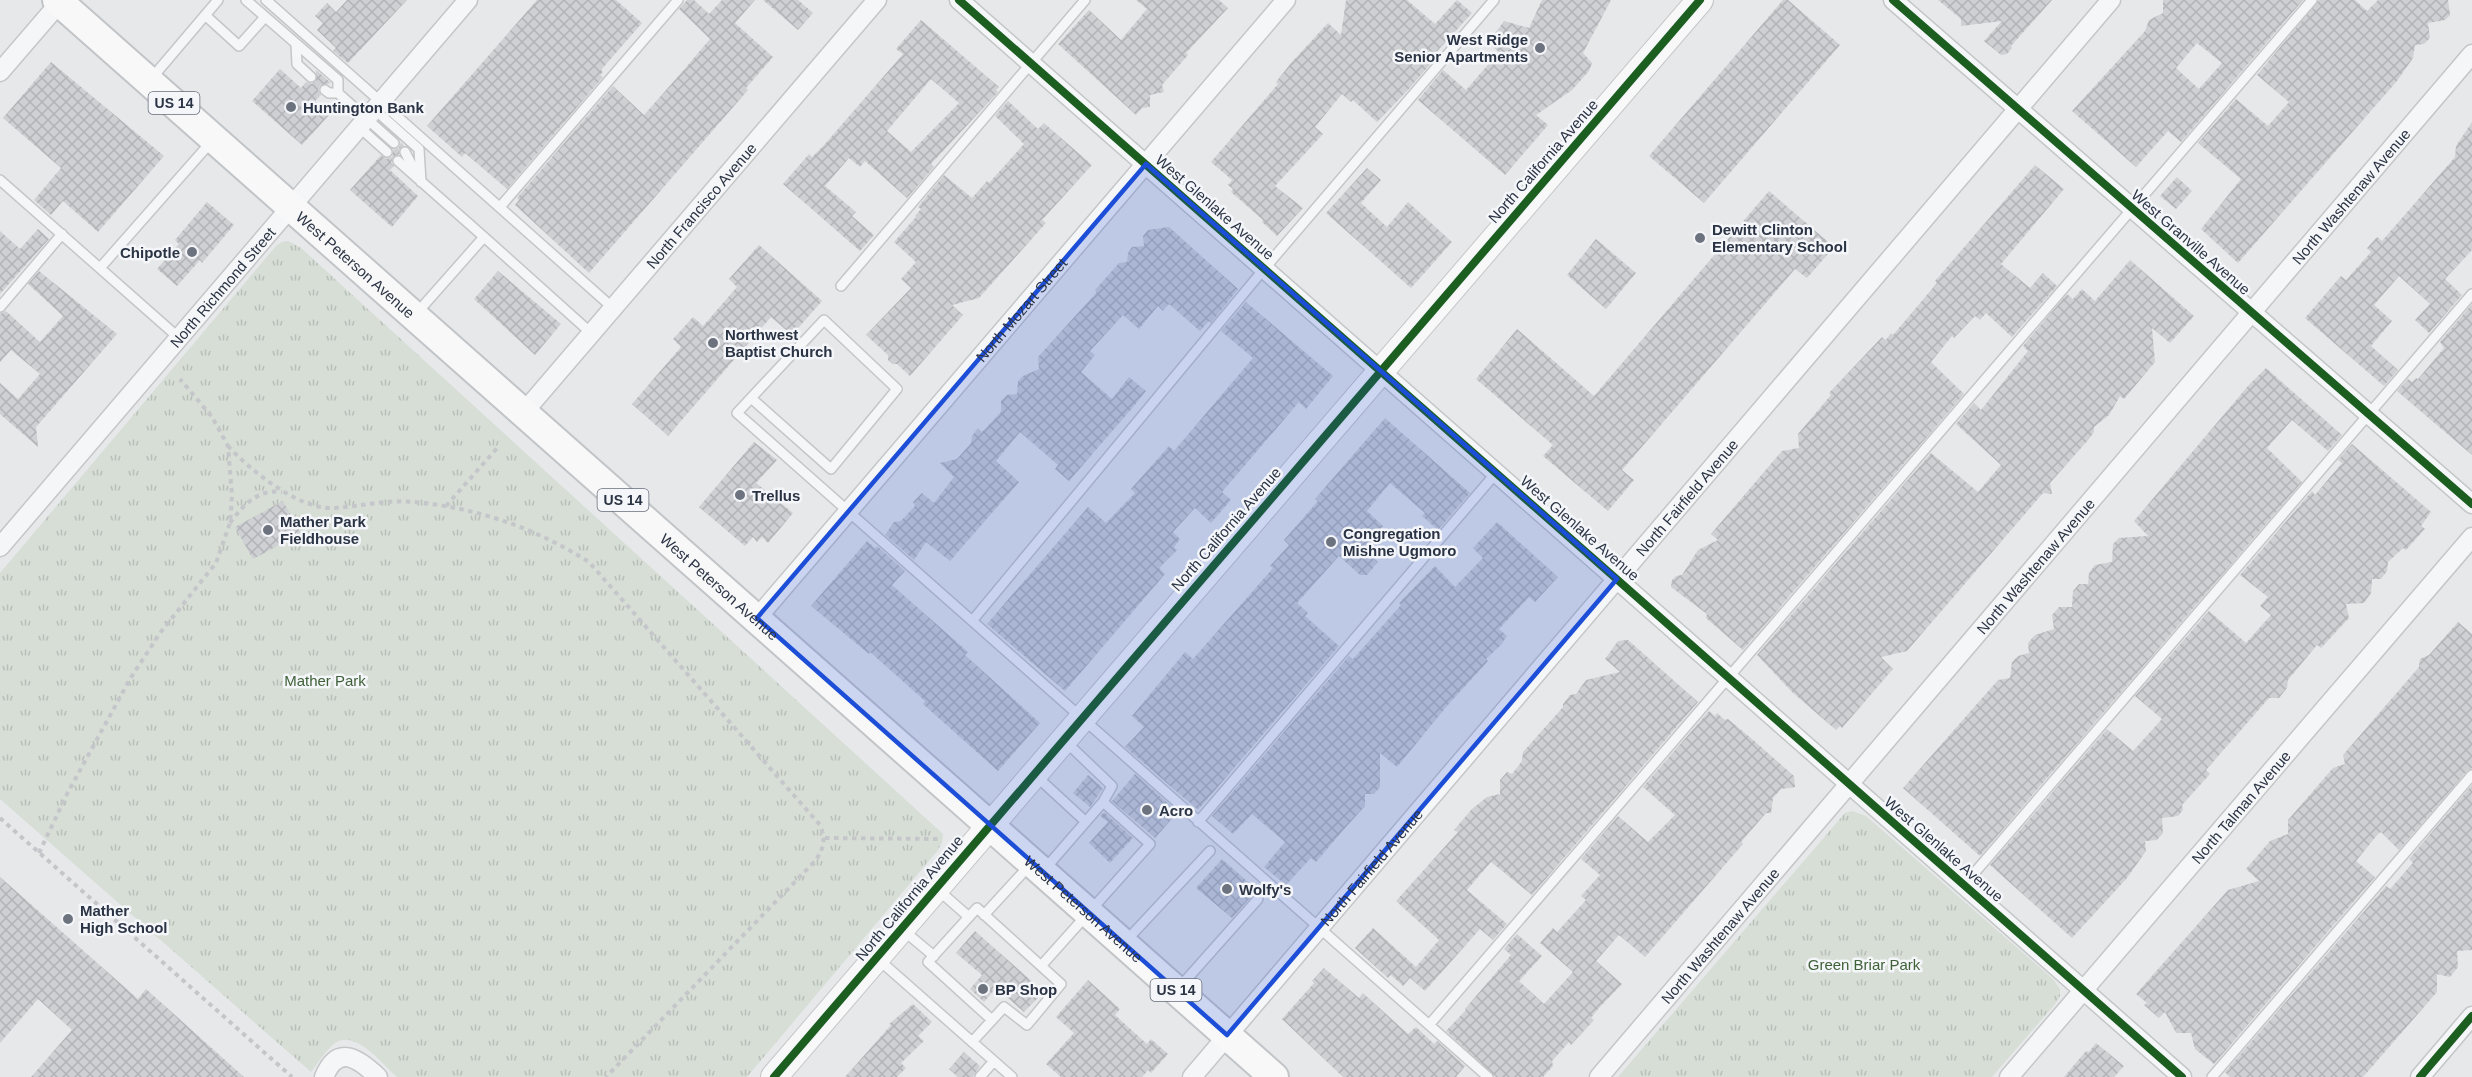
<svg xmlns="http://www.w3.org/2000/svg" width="2472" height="1077" viewBox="0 0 2472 1077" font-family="Arial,sans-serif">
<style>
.park{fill:url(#park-tufts)}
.building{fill:url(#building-cross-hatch);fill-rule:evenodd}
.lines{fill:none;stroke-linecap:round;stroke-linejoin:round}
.service-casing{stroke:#c4c6c8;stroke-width:12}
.minor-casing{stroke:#c4c6c8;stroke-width:21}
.secondary-casing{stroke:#c4c6c8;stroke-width:28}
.primary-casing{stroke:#c2c5c8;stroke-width:32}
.path{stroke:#c5c6ca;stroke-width:4;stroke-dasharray:4.5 4.5;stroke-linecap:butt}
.service{stroke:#f5f6f7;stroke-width:9}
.minor{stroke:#f5f6f7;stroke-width:18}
.secondary{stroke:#f8f8f8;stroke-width:26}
.primary{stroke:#f8f8f8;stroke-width:28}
.cycleway-casing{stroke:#f4f6f9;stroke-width:11}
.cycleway{stroke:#1b5e20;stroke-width:8}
.marked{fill:#1d4ed8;fill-opacity:0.2;stroke:#1d4ed8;stroke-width:4.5;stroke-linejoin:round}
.poi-dot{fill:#6c737f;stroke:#f4f6f9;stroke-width:2}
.labels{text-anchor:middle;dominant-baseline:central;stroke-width:5;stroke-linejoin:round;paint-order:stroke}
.shield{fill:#f4f6f9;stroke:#676e7b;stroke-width:1.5}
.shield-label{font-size:14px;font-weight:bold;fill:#2b3445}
.poi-label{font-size:15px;font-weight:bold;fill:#2b3445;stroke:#f4f6f9;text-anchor:start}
.street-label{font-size:15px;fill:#2b3445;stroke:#f4f6f9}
.park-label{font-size:15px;fill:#3f6138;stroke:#f4f6f9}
</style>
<defs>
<pattern id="park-tufts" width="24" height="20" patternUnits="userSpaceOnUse" patternTransform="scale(1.5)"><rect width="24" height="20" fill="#d6ded6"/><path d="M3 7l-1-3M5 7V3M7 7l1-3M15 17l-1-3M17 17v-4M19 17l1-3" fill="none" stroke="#b8bfb9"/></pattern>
<pattern id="building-cross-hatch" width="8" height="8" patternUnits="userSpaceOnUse" patternTransform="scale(1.5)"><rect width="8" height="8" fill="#ced0d3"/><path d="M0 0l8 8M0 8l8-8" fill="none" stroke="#b1b3b6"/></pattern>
</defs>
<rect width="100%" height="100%" fill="#e6e8ea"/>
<path class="park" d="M288,241L301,248L943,834L942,842L938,850L747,1077H397C382,1064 356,1029 335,1043C325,1051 318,1063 311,1072L0,799V573L276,246L282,242Z
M1852,811L1866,816L2053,979L2060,989V996L2055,1004L1992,1077H1618L1845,813Z"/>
<path class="building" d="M347,0H407L348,63L333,51L336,48L317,30L323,23L315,16L327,3L336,12Z
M537,0H616L642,23L601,70L603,72L600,75L603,77L507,189L465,153L462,157L427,126Z
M687,0H694L709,14L722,0H755L735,23L773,57L746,88L748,90L589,273L515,205L519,200L517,198L613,86L644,115L682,72L710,39L679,9Z
M763,0H798L813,13L798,30Z
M1136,0H1219L1228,8L1186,53L1188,55L1162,85L1164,92L1150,95V107L1142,108L1136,115L1058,44L1089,10L1121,40L1147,9Z
M1346,0H1407L1435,24L1457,0L1472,13L1430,59L1433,61L1407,91L1377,122L1353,100L1351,102L1342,94L1315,127L1323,134L1275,186L1303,208L1277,236L1262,222L1263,220L1231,192L1233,189L1228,185L1232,180L1211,162L1278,84L1276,82L1291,63L1328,23L1341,35Z
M1542,0H1611L1583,53L1592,63L1589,71L1572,90L1536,115L1548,125L1505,175L1418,100L1443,70L1466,90L1499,52L1488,43L1504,21L1529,28Z
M1783,0H1788L1840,45L1704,203L1649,156Z
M1938,0H2052L2011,46L2012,48L2007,54L2001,55L1984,41L2002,21L1961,26V19Z
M2163,0H2303L2181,142L2168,131L2136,167L2072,111L2145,31L2149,20L2163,13ZM2197,43L2222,63L2199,89L2176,68Z
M2319,0H2355L2367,11L2378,0H2448L2450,15L2445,20L2428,23L2430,38L2424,44L2415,45L2413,58L2397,81L2238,263L2201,229L2241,179L2198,143L2236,99L2268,126L2289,102L2257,75Z
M921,20L999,87L996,90L998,92L931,164L934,167L907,198L865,161L860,167L849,158L825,186L856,212L852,216L874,235L860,251L783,184L809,154L812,157L825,144L903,54L896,49ZM931,79L959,103L911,152L887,131Z
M51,62L164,156L98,232L63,201L51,215L34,200L61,168L3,118Z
M280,69L301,88L306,82L312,84L316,81V70L331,83L320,86L318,90L321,95L315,101L330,114L302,145L252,101Z
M1008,101L1038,129L1044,123L1092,165L1042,220L1046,223L979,298L952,305L963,315L910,376L897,364H893L888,360V355L866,335L911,288L901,279L916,262L894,242L916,217L915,216L921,209L918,207L944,175L972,198L987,181L989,183L1024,144L995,116Z
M2472,122V250L2445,279L2462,295L2429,333L2415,320L2430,304L2399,276L2374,305L2392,321L2371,346L2398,370L2384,386L2305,318L2341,276L2346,280L2371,252L2367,248L2377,237L2382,241L2455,157L2456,146Z
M401,142L404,146L399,149V154L393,157L391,163L394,166L390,170L418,196L392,227L350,190L381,155L386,159L392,157L393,150L399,148Z
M2035,165L2064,189L2001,264L2030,288L2043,273L2057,286L2012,337L1986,313L1980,320L1975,316L1954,338L1952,336L1931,362L1964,394L1743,650L1706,618L1707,614L1671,587L1672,580L1676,576L1682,575L1698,550L1718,540L1711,534L1782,451L1799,448L1798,434L1831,395L1829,393L1882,337L1886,340L1891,333L1893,335L1937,283L1935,281Z
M1367,168L1381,180L1361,203L1387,227L1408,202L1452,242L1411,288L1326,213Z
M2177,177L2192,191L2176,209L2160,196Z
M1769,191L1834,247L1807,278L1795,269L1622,470L1634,480L1608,511L1543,456L1553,445L1476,379L1517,329L1594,396Z
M207,202L234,225L202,263L200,260L177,286L157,269L179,244L175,240Z
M1169,227L1238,289L1235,293L1211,323L1209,321L1200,331L1169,304L1163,311L1158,306L1139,329L1123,315L1090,351L1095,355L1081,372L1112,399L1129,377L1146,391L1134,406L1069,481L1055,469L1058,465L1020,432L996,461L1019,482L950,561L926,542L914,560L885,535L894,522L901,521L915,506L913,502L922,493L934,503L954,477L940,463L957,459L971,443L972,436L978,428L982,432L1001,412V401L1007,395L1017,394L1018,381L1023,376L1039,369L1038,357L1097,292L1095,290L1119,263L1127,262L1128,253L1132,247L1144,246L1143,236L1148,230Z
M38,229L49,239L0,294V231L20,249Z
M1596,239L1636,273L1606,309L1567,275Z
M759,245L822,301L792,335L771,317L668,436L632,404L681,347L673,339L693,317L703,326L737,287L729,279Z
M2130,260L2194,316L2170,343L2152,328L2155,362L2124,399L2120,396L2109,415L2094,427V432L2089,439L2050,483L2052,494L2043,493L1907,651L1881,657L1893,669L1842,728L1840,726L1836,730L1792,692L1757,655L1931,453L1978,492L2001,465L1956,424L1974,403L1981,410L2028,351L2023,346L2067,294L2073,299L2082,289L2095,301Z
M39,271L117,334L36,427L38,447L0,414V383L18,399L40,374L11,350L0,362V314L6,311L40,342L63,316L28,284Z
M498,271L561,324L535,355L474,299Z
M1246,302L1333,376L1306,409L1299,402L1222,492L1231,500L1211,523L1195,508L1173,532L1180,539L1174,547L1177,550L1159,568L1165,574L1065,691L987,624L1088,507L1106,523L1135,493L1131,489L1169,446L1174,451L1253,358L1221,331Z
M2472,304V455L2397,391L2408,379L2412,382L2416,378L2418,379L2444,348L2440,342Z
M2266,368L2342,435L2328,451L2292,420L2267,448L2302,482L1980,856L1903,788L1998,680L2010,678L2012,662L2018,656L2029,653L2028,643L2035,635L2054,629L2052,615L2059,607H2072L2073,591L2079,584H2088L2089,573L2095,565L2112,562L2113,544L2119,538L2148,536L2134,521L2248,386Z
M1385,418L1470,493L1438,530L1422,516L1425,513L1390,483L1367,511L1383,526L1363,549L1378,562L1367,575H1360L1339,556L1297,603L1308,613L1305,616L1339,646L1198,810L1125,747L1144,727L1132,716L1185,652L1193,659L1273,568L1270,566L1289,545L1284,540L1318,501L1315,499Z
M754,442L777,460L756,483L793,513L768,543L762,537L757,542L753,537L745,546L699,507Z
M2352,444L2431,512L2421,526L2425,529L2406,550L2403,548L2388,562L2387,571L2381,579H2372L2371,593L2364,603L2346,604L2349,618L2321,648L2317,645L2288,680L2287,688L2279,698H2269L2206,770L2210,774L2182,805L2183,810L2178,816L2162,818L2163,833L2157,840L2145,841L2146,851L2127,878L2072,938L1990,865L2107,729L2133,751L2162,719L2135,696L2209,611L2246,643L2271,615L2260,606L2268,597L2240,575L2312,491L2315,495L2342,463L2338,460Z
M283,501L301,533L253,559L235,527Z
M1497,522L1558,577L1535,602L1529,597L1499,629L1507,636L1501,645L1486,659L1488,661L1447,706L1397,767L1380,753V787L1374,794H1365V806L1346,827L1316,862L1311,858L1286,885L1264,867L1285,842L1252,814L1233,834L1212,816L1349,656L1353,659L1401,605L1399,603L1435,566L1455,587L1483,558L1473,548Z
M867,541L875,548L877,546L905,571L892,585L968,652L965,655L1040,723L998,771L923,704L925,701L870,652L869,654L811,606Z
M2458,622L2472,634V768L2467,771L2399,850L2381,832L2378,834L2356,861L2375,877L2214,1064L2195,1049L2191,1033H2176L2165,1012L2159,1018L2144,1005L2147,1003L2136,994L2228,890L2259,881L2246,869L2270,841L2288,834V820L2333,768L2345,764L2343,755L2419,667L2420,659L2429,655Z
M1628,640L1698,702L1532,895L1491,862L1467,890L1507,924L1493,940L1480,929L1425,991L1410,978L1403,986L1391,975L1388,978L1355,948L1373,928L1416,967L1439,940L1396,901L1458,832L1454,830L1472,809L1487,797L1500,794V780L1507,772L1512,774L1522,761L1523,752L1563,707V704L1570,695L1576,694L1586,680L1620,672L1605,659L1618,641Z
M1709,711L1715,716L1717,713L1725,720L1728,719L1752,739L1794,776L1795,787L1781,789L1773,798L1771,813H1766L1741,842L1743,844L1645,957L1619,935L1596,961L1622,984L1598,1009L1591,1018L1594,1020L1571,1045L1569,1042L1552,1061L1553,1066L1543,1077H1496L1446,1031L1466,1010L1465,1009L1511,955L1504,949L1517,934L1542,956L1519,981L1544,1004L1573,972L1540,943L1553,928L1557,932L1586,900L1581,896L1600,875L1581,859L1618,816L1648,842L1675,815L1643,787Z
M1135,774L1178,812L1155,838L1112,801Z
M1088,775L1103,788L1090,807L1073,793Z
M2472,785V950L2457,951L2458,967L2450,977L2437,974V992L2363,1077H2230L2225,1072L2386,886L2390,889L2413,863L2409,859Z
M1104,812L1133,838L1110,863L1089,843L1108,822L1100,816Z
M1222,859L1257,890L1232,918L1196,888Z
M0,877L138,999L146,989L244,1077H31L72,1030L38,999L0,1043Z
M975,931L1044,992L1024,1012L996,988L984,1002L970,989L982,975L956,953Z
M1324,968L1359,998L1363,993L1408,1034L1416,1027L1434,1044L1437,1041L1465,1066L1456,1077H1343L1282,1019L1314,983L1312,981Z
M1088,980L1120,1009L1115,1015L1147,1044L1151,1039L1168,1054L1151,1073L1148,1070L1142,1077H1061L1046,1064L1074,1033L1056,1017Z
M913,1004L932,1022L918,1036L924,1041L901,1063L906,1068L897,1077H845L891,1025L889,1024Z
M2096,1043L2124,1066L2114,1077H2064L2086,1051L2089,1052Z
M964,1052L980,1066L973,1077H958L949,1069Z"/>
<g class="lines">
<defs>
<path id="service" d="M246,0L338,80V93L394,143
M266,0L613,308
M205,15L239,46L265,17
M296,44L297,64L311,77
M151,79L218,0
M325,90L329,93H338
M374,109L419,149L421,182
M359,127L387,152
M405,152L417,175
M398,161L484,237
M0,180L179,338
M500,207L678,0
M100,268L211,142
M841,286L1085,0
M0,307L62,234
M416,314L484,237L591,333
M751,398L831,469L897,389L824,320L737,413L1488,1077
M972,621L1264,269L1494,0
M1065,741L1112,786L1103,802
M1035,775L1086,822
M1198,822L1496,473
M1964,885L2472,294
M937,889L969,917
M984,915L1029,866
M904,931L934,956
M1125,942L1210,851
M878,959L1012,1077
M1041,966L1150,844L1103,802L1044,870
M1178,989L1258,899
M1429,1025L2312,0
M972,1042L1004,1007L1027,1025L1061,984L977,908L928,962L992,1020
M980,1077L994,1061
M2212,1077L2472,775"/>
<g id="minor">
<path d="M959,0L2182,1077"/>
<path d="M1893,0L2472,504"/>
<path d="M0,72L62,0"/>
<path id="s1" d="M524,412L877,0"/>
<path id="s2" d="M0,547L468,0"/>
<path id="s3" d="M757,618L1286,0"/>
<path d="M324,1077C338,1043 359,1059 378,1077"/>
<path id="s4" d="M1192,1077L2111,0"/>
<path id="s5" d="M1599,1077L2472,54"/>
<path id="s6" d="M2009,1077L2472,537"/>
<path d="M2420,1077L2472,1016"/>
</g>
<path id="secondary" d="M774,1077L1700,0"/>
<g id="primary">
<path id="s7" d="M57,0L1274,1077"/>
</g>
</defs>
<use href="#service" class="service-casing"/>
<use href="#minor" class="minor-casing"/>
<use href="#secondary" class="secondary-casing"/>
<use href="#primary" class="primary-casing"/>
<path class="path" d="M228,446C250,470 298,509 332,508C359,507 386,499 414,502C478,508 535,528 589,562L820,825C826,840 824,847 816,860L606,1077
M446,506L499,446
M230,523C244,504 258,489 282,492
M0,818L292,1077
M825,838L942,839
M39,853L67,794L130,679L160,633L216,563L230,523L232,496L228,446L212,417L180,379"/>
<use href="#service" class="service"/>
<use href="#minor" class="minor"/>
<use href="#secondary" class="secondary"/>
<use href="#primary" class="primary"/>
<defs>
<path id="cycleway" d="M959,0L2182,1077
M1893,0L2472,504
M774,1077L1700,0
M2420,1077L2472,1016"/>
</defs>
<use href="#cycleway" class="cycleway-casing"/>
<use href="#cycleway" class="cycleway"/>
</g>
<path class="marked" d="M1146,164L1617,579L1227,1035L757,618Z"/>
<g class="poi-dot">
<circle cx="1540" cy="48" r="6"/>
<circle cx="291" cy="107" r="6"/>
<circle cx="1700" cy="238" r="6"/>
<circle cx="192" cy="252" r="6"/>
<circle cx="713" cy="343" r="6"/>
<circle cx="740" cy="495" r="6"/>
<circle cx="268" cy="530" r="6"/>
<circle cx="1331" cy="542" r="6"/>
<circle cx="1147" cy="810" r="6"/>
<circle cx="1227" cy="889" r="6"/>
<circle cx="68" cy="919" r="6"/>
<circle cx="983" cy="989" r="6"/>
</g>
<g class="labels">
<g class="shield">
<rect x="148.5" y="92" width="51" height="22" rx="4.5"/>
<rect x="597.5" y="489" width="51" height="22" rx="4.5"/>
<rect x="1150.5" y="979" width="51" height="22" rx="4.5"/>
</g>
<g class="shield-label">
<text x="174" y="103">US 14</text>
<text x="623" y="500">US 14</text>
<text x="1176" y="990">US 14</text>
</g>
<g class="poi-label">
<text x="1528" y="39" text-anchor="end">West Ridge<tspan x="1528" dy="17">Senior Apartments</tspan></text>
<text x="303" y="107">Huntington Bank</text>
<text x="1712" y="229">Dewitt Clinton<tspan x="1712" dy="17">Elementary School</tspan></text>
<text x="180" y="252" text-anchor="end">Chipotle</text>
<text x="725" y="334">Northwest<tspan x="725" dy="17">Baptist Church</tspan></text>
<text x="752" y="495">Trellus</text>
<text x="280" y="521">Mather Park<tspan x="280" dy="17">Fieldhouse</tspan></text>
<text x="1343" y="533">Congregation<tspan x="1343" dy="17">Mishne Ugmoro</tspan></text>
<text x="1159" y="810">Acro</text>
<text x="1239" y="889">Wolfy's</text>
<text x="80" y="910">Mather<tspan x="80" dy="17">High School</tspan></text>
<text x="995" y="989">BP Shop</text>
</g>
<g class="street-label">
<text transform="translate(1543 161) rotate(-49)">North California Avenue</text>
<text stroke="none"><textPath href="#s5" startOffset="1158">North Washtenaw Avenue</textPath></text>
<text stroke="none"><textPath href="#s1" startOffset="272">North Francisco Avenue</textPath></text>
<text transform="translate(1215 207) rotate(41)">West Glenlake Avenue</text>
<text transform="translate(2191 242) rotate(41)">West Granville Avenue</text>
<text stroke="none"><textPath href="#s7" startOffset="399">West Peterson Avenue</textPath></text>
<text stroke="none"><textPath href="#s2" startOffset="342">North Richmond Street</textPath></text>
<text stroke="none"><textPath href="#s3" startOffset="406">North Mozart Street</textPath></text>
<text stroke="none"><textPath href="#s4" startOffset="762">North Fairfield Avenue</textPath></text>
<text transform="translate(1580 528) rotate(41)">West Glenlake Avenue</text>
<text transform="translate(1226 529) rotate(-49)">North California Avenue</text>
<text stroke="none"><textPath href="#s5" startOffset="672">North Washtenaw Avenue</textPath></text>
<text stroke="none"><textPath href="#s7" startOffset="885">West Peterson Avenue</textPath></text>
<text stroke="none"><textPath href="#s6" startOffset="356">North Talman Avenue</textPath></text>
<text transform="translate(1944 849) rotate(41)">West Glenlake Avenue</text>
<text stroke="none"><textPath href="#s4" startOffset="276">North Fairfield Avenue</textPath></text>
<text transform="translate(909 898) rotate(-50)">North California Avenue</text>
<text stroke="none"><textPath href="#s7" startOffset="1371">West Peterson Avenue</textPath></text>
<text stroke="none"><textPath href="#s5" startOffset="186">North Washtenaw Avenue</textPath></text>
</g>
<g class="park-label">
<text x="325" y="680">Mather Park</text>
<text x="1864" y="964">Green Briar Park</text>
</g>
</g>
</svg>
